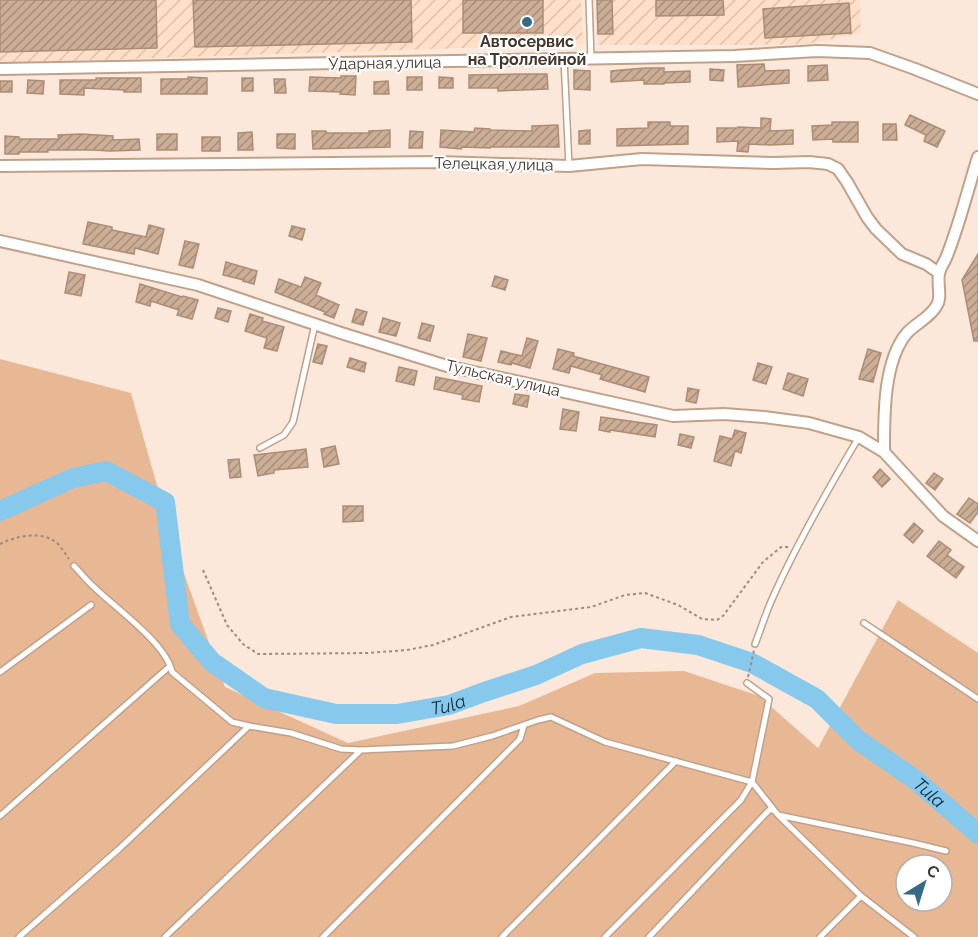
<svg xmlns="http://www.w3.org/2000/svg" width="978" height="937" viewBox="0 0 978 937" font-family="Raleway,sans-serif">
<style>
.industrial{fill:url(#industrial-furrows)}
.garden{fill:#e8b793;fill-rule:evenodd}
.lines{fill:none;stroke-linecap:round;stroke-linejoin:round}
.river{stroke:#86c9ed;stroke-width:20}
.building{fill:url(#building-hatch);stroke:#ab8d76;stroke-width:1.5}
.lane-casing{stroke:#c0a18a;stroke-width:8}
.street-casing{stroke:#c0a18a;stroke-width:14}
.path{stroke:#9b8b7f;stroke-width:2;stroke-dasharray:3 3;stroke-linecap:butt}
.lane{stroke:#fff;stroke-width:5}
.street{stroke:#fff;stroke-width:10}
.poi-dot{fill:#356b87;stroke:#fff;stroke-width:2}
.labels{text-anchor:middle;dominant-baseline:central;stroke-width:4.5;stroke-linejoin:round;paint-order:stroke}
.poi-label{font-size:16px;font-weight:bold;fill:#44372e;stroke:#fff}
.street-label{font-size:16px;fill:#44372e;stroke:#fff}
.water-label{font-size:18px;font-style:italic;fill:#0e2d3d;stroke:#fff}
</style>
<defs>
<pattern id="industrial-furrows" width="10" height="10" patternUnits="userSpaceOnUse" patternTransform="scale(1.5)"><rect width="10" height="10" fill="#ffdfc8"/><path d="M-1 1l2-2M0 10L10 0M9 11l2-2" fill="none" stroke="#dcc0ac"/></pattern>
<pattern id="building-hatch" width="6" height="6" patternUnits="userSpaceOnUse" patternTransform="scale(1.5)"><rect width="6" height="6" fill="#ccad96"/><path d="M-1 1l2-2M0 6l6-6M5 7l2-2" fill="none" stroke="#a78e7b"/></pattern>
</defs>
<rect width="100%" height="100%" fill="#fce8da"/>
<path class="industrial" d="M0,0H581L583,44L0,63Z
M596,0H860L861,33L808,44L751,45H597Z"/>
<path class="garden" d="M0,359L131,393L174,546L225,687L348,743L519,706L595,673L684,671L759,696L818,748L898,600L978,653V937H0ZM906,865H942V901H906Z"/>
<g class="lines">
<path class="river" id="s1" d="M0,511L73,478L106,471L165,502L180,624L212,662L264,698L336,714H397L449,705L484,692L536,675L582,654L641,638L698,645L752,663L817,699L858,740L917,781L978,834"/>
</g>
<path class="building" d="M0,0H156L157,48L0,52Z
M193,0H411L412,42L195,47Z
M463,0H543V33H463Z
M597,0H612L613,34H598Z
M656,0H723L724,15L656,16Z
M849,3L851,33L765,38L763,9Z
M764,64L765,71L789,70V83L738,87L737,65Z
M827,65L828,80L808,81V66Z
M645,68H664V72L690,71V82L664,83V84H644V80L611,82V71Z
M710,69L724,70L723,81L710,80Z
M574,70L590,71V90L574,89Z
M519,74H547L548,89L498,91V88H469V75Z
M341,76H356L355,95L340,94L341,92L309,91L310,77L341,78Z
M188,77L207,78V94H161V79H188Z
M407,77H422V90H407Z
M439,77L453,78V88H439Z
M96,78H141V92H124V90L84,88V95L60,94V80H96Z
M242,78H253V91H242Z
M274,79H285L286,93H275Z
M28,80L44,81L43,94L27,93Z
M0,81H12V92H0Z
M388,81L389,94H374V82Z
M910,115L945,131L937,147L924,141L926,135L905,125Z
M761,118L771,119L770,131L793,130V144L770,145L749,144L748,152L737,151L738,141L717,142V128H738V127L761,128Z
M648,122H670V126H688V144L617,146V129L648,128Z
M832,122H858V142H833V139L813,140L812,126L832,125Z
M883,124H896L897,140H883Z
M558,125L559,147H490V148L462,147L461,149L440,147L441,130L474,132L475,128L490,129V130L532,131V126Z
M390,130V147L313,149L312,131H326L327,133H369V131Z
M590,130V144H579V131Z
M410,131L423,132L422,148H409Z
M252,132L253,150H238V133Z
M81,134L113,136V140L139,139L140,150L110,151L93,150H48V152H19V154H5V136L19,137V139H59L58,135Z
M157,134H177V150H157Z
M277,134H295V149L277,148Z
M202,137H220V151H202Z
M88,222L112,227V230L146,237L149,225L164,229L158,254L135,248L134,254L83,244Z
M292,226L305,229L302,240L289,236Z
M185,241L199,244L193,268L179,265Z
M978,254V341H974L962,280Z
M226,262L257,271L254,284L243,281L244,280L223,275Z
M69,272L85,275L81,296L65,293Z
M495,276L508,280L505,290L492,286Z
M305,277L321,283L316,295L339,305L334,318L324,314L325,312L275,292L279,279L301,287Z
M140,284L182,297L183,296L198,300L192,319L177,315L179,310L151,301L150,306L136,302Z
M218,308L231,311L228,322L215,318Z
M356,309L367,312L363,325L352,322Z
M250,314L263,318L262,321L284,327L277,351L264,348L267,338L245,331Z
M383,318L400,323L396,336L379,332Z
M422,323L434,326L430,341L418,338Z
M468,334L487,338L481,361L463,357Z
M527,338L538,341L530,368L512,363L511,365L498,362L501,351L522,356Z
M318,344L327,346L322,364L313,362Z
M558,349L574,353L573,356L649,377L645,392L600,379L602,375L571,366L569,373L553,369Z
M868,349L881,353L873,382L859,379Z
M350,358L366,363L364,372L347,367Z
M758,363L772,367L766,384L753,380Z
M399,367L417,371L414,385L396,381Z
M788,373L808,379L803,396L783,389Z
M436,377L482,386L479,402L462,399L463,395L434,389Z
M688,388L699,390L696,403L686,401Z
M515,394L529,396L527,407L513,404Z
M563,409L579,412L576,431L560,429Z
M601,417L657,425L655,437L610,430V432L599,430Z
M735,430L746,433L741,453L735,451L731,466L714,461L720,436L732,439Z
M680,434L694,437L691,448L678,445Z
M335,446L339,464L324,467L321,449Z
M306,449L308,467L274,470V473L258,476L254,455Z
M239,459L241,477L230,478L228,460Z
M880,469L890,479L882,487L873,477Z
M934,473L943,479L935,490L926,483Z
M969,498L978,504V512L970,523L957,514Z
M343,506H363V521L343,522Z
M914,523L923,531L913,543L904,535Z
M939,541L951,550L947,555L964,567L956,578L927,556Z"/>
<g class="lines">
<defs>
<path id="lane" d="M589,0L591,58
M564,59L569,166
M260,448L284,435L293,422L315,324
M74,566C81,573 87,581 94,587C115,608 166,643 172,672L232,722L249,726L291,733L341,749L361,750L453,746L492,736L538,720L551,717L605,742L752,782L778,815L913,843L946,851
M864,623L978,699
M755,644C761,629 766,612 773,597C798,541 828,489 859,437
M0,672L91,605
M0,816L170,666
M779,816L861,896L914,937
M19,937L119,849L249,726
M165,937L361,750
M323,937L520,739L524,725
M502,937L676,761
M605,937L741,800L752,782L769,699L747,683
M649,937L771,808L772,810
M820,937L861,896"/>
<path id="street" d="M0,69L734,56L817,51L870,53L915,69L978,94
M0,166L439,162L569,166L642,159L774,163L809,162L828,164L838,169L847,182L867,217L876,229L902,254L926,264L939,273
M0,241L198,285L341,333L447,366L673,416L724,414L764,417L809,423L859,437L884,452L943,516L978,541
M884,452C884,418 883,361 907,333C916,323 930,318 937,305C942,297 937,284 939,274C940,267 946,260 948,253C960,222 968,189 978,157"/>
</defs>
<use href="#lane" class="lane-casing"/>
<use href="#street" class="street-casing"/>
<path class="path" d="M0,544C16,536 42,530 57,543C62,548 65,554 69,559
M203,570L227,625L243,644L258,654L368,653L407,650L433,645L511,617L591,607L625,595L645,593L678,605L702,619L717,620L723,616L763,562L781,547H789
M748,677L754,650"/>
<use href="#lane" class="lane"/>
<use href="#street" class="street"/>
</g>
<circle class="poi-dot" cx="527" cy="22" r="6"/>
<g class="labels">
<g class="poi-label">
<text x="527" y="41">Автосервис<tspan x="527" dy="18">на Троллейной</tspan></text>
</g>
<g class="street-label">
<text transform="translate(385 63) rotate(-1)">Ударная улица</text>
<text transform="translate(494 164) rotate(1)">Телецкая улица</text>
<text transform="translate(503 378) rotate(13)">Тульская улица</text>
</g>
<g class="water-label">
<text stroke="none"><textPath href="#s1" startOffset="603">Tula</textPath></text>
<text stroke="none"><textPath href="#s1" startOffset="1143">Tula</textPath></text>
</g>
</g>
<g transform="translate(924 883) rotate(38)"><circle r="28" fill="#ffffff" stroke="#b4afab" stroke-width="1.5"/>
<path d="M0-4.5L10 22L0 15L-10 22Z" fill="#356b87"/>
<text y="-9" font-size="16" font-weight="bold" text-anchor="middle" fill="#44372e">С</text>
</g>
</svg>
